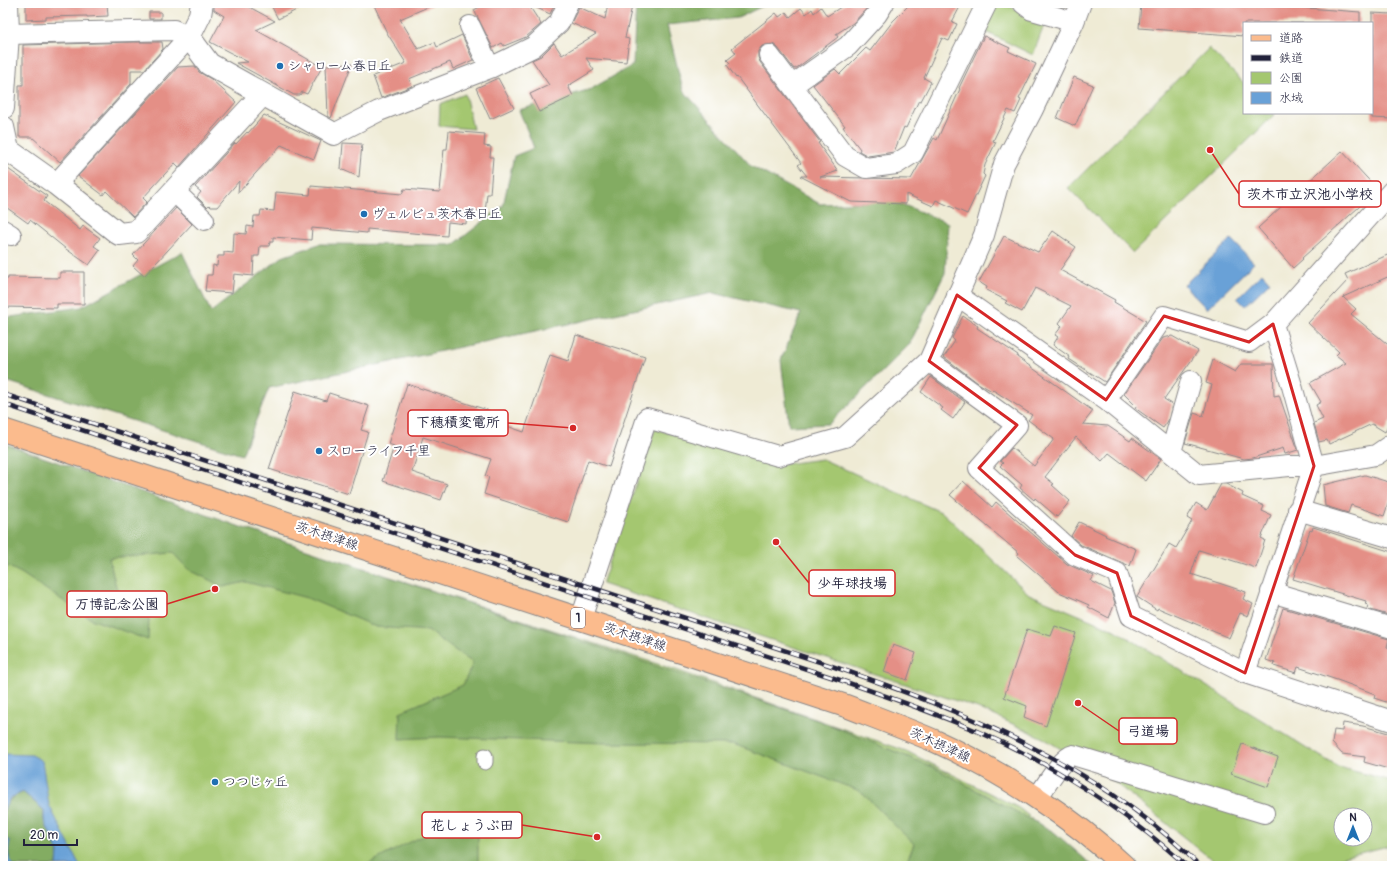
<svg xmlns="http://www.w3.org/2000/svg" width="1395" height="869" viewBox="0 0 1395 869" font-family="Pangolin,'Klee One',sans-serif">
<style>
.green{fill:#a4c770;stroke:#637456;fill-rule:evenodd}
.forest{fill:#83ac62;stroke:#52674e}
.water{fill:#69a1d7;stroke:#466289}
.building{fill:#e48f86}
.lines{fill:none;stroke-linecap:round;stroke-linejoin:round}
.pedestrian-casing{stroke:#888688;stroke-width:17}
.minor-casing{stroke:#888688;stroke-width:22}
.tertiary-casing{stroke:#888688;stroke-width:24}
.primary-casing{stroke:#888688;stroke-width:24}
.pedestrian{stroke:#fff;stroke-width:15}
.minor{stroke:#fff;stroke-width:20}
.tertiary{stroke:#fff;stroke-width:22}
.primary{stroke:#fbbb8d;stroke-width:22}
.rail-casing{stroke:#22223b;stroke-width:4.5}
.rail{stroke:#fff;stroke-width:3;stroke-dasharray:9;stroke-linecap:butt}
.marked{fill:none;stroke:#d62828;stroke-width:3;stroke-linejoin:round}
.poi-dot{fill:#1f6fb2;stroke:#fff;stroke-width:1.5}
.labels{text-anchor:middle;dominant-baseline:central;stroke-width:4;stroke-linejoin:round;paint-order:stroke}
.shield{fill:#fff;stroke:#646476;stroke-width:1}
.shield-label{font-size:12px;font-weight:bold;fill:#22223b}
.poi-label{font-size:13px;fill:#22223b;stroke:#fff;text-anchor:start}
.street-label{font-size:13px;fill:#22223b;stroke:#fff}
.leader{fill:none;stroke:#d62828;stroke-width:1.5}
.callout-dot{fill:#d62828;stroke:#fff;stroke-width:1.5}
.callout{fill:#fff;stroke:#d62828;stroke-width:1.5}
.callout-label{font-size:14px;text-anchor:middle;font-weight:bold;fill:#22223b}
</style>
<rect width="100%" height="100%" fill="#fff"/>
<filter id="ink" filterUnits="userSpaceOnUse"><feTurbulence type="fractalNoise" baseFrequency=".025" numOctaves="2"/><feDisplacementMap in="SourceGraphic" scale="8" xChannelSelector="R" yChannelSelector="G"/><feConvolveMatrix kernelMatrix="1 2 1 2 8 2 1 2 1" color-interpolation-filters="sRGB"/></filter>
<filter id="wash" filterUnits="userSpaceOnUse"><feTurbulence type="fractalNoise" baseFrequency=".012" numOctaves="4" result="noise"/><feDisplacementMap in="SourceGraphic" scale="16" xChannelSelector="R" yChannelSelector="G"/><feGaussianBlur stdDeviation="0.9" result="paint"/><feColorMatrix in="noise" values="0 0 0 0 0 0 0 0 0 0 0 0 0 0 0 0 0 1.4 0 .05"/><feComposite in="paint" operator="in"/></filter>
<g filter="url(#wash)">
<rect width="100%" height="100%" fill="#efebd5"/>
<path class="green" d="M1008,5L1033,19L1043,22V28L1033,55L984,31L996,6Z
M1209,48L1244,83V113L1275,114L1133,253L1068,188Z
M465,94L473,129L439,126L440,104Z
M655,429L777,465L822,459L943,513L1029,594L1117,631L1338,767L1392,781V845L1307,866H1220L1113,781L1043,738L978,708L602,584ZM1341,815H1365V839H1341Z
M3,451L676,670L906,751L1019,808L1088,866H3Z"/>
<path class="forest" d="M636,3H769L738,18L667,25L683,90L751,166L820,204L894,201L948,223L945,273L909,345L829,424L789,426L781,360L801,313L713,293L269,388L242,455L3,380V318L81,307L182,252L211,312L282,257L319,244L453,245L503,206L514,156L534,148L519,110L591,89L633,65Z
M3,443L238,526L820,721L933,767L1054,832L1093,866H905L914,844L860,791L733,744L606,743L439,737L399,739L400,712L463,685L473,663L428,631L376,627L307,598L246,582L223,587L188,569L173,553L109,558L116,587L149,619L148,640L91,619L21,573L3,564Z
M23,792L44,810V820L58,852L57,866H15C7,859 8,851 9,841L3,837C3,813 0,803 23,792Z
M478,819V866H364C400,848 438,824 478,819Z"/>
<path class="water" d="M1231,239L1254,263L1207,309L1184,285Z
M1262,273L1270,282L1245,306L1237,298Z
M3,754L32,755L42,761L49,805L80,866H57L58,852L44,820V810L23,792L10,798L3,811Z
M3,837L10,841C8,851 7,859 15,866H3Z"/>
<g id="blocks">
<path class="building" d="M26,3H107L108,16L87,17V16L46,17V19L26,20Z
M214,3H242L275,21L256,30L322,67L307,94L302,92L300,95H294L236,63L248,62L210,42L224,16L214,10Z
M270,3H311L278,19Z
M373,3H437L400,19L418,49L435,42L437,47L462,35L473,60L453,69L450,62L409,79L412,86L381,98L373,76L406,63L387,33Z
M487,3H555L550,14L528,4L541,24L526,37L504,46L502,43L493,48L474,10Z
M608,3H625V5L632,6L625,38L629,39L626,62L586,58L594,70L568,86L573,96L539,112L530,94L549,85L532,60L541,56L554,43L562,55L596,34L571,23L579,7L605,19Z
M847,3H864L867,8L853,23L836,34L838,37L798,67L794,69L778,48L773,44L762,46L758,51V57L760,62L820,142L818,143L838,171L820,177L911,179L934,138L937,140L960,89L959,88L984,36L1010,48L1008,51L1036,64L1019,99L1021,100L1015,113L1008,110L993,141L996,142L985,165L983,174L985,176L967,214L936,200L933,206L906,194V204L851,202L800,176H807L798,165L801,163L737,77L736,78L727,65L730,63L727,60L736,53L732,48L776,13L779,17L786,12L790,17L801,8L806,14L812,9L814,13L821,7L827,16Z
M911,3H962L952,22L957,24L949,41L942,38L924,78L931,82L921,101L919,100L906,128L904,127L894,152L868,156L859,151L860,149L843,127L845,126L813,85L835,69L840,74L866,48L870,51L893,21Z
M1141,3H1229L1277,6V3H1295L1294,7L1360,12V23H1244V36L1139,28Z
M149,12H161V19H149Z
M1372,13L1392,14V119L1372,118Z
M134,42H162L163,49L144,70H131V84L60,162L32,137H19V85H23V45Z
M352,64L331,118L328,116L326,65Z
M195,66L199,72L211,79L236,102L179,167L175,163L143,198L147,202L133,217L106,191L103,195L78,176L178,67Z
M1074,77L1093,85L1075,126L1057,118Z
M498,78L514,108L490,119L476,88Z
M264,115L321,141L314,159L281,145L238,193L239,181L217,207H211L209,205L207,207L197,197L201,192L195,187L235,143L236,144L247,132L248,133Z
M449,131L485,134L484,146L491,147L490,157H493L490,194H487L485,212L467,210L466,224L448,222L447,236L367,229V233L312,228L311,240L273,237V242H270L269,246H260L259,256H254L253,276L234,274L232,293L205,291L207,275H212L213,265L217,266L218,256H224V252L233,253L234,233L246,234L247,226L253,227L254,216H260L261,210L274,211L276,192L310,195L311,186L402,194L404,189L440,192L444,149H447Z
M343,143L362,144L359,177L341,169Z
M1342,151L1378,190L1302,258L1303,259L1293,268L1258,228Z
M8,169L47,196L44,201L80,230L83,226L100,238L94,246L100,250L89,265L66,249L30,220L28,223L3,205V176Z
M176,208L192,224L144,276L133,266L138,260L133,255Z
M1053,231L1076,247L1060,270L1115,300L1114,302L1146,321L1105,382L1069,359L1070,357L1053,345L1058,337L1055,335L1062,326L1059,323L1071,306L1035,288L1022,312L1005,303L1007,301L986,290L987,287L979,282L1004,236L1038,252Z
M1392,253V275L1343,297L1356,309L1351,314L1392,348V419L1385,432L1372,424L1329,444L1327,440L1319,442L1314,423L1323,419L1316,405L1321,402L1310,383L1346,363L1336,355L1339,352L1308,323L1348,280L1345,274Z
M60,272H84V304H57V308L3,307V279H8V277L60,278Z
M963,316L978,326L977,328L1018,355L1017,357L1093,411L1083,424L1108,426L1130,441L1132,438L1161,459L1146,481L1109,453L1102,461L1076,437L1045,477L1054,484L1052,485L1070,501L1057,517L1035,498L1034,500L1020,488L1022,485L1000,466L1003,463L1000,461L1012,448L1034,466L1054,439L1028,420L1032,415L993,390L992,391L978,383L944,357L955,341L952,338Z
M576,335L645,357L609,467L588,460L568,522L484,494L489,477L485,476L491,459L423,437L412,472L447,484L441,500L383,481L394,446L388,444L407,384L490,411L487,419L524,432L550,355L568,361Z
M1172,336L1198,351L1164,399L1172,404L1168,421L1163,428L1135,408L1136,406L1124,394L1163,338Z
M1213,360L1235,372L1241,364H1273L1274,396L1279,395L1298,450L1285,454L1283,448L1253,458L1244,459L1185,443L1194,413L1203,416L1212,385L1206,383Z
M931,377L965,402L953,419L941,410L943,408L921,392Z
M295,391L326,401L329,393L369,406L361,430L368,432L349,494L269,469Z
M1365,475L1392,483V492L1384,516L1351,505L1348,513L1325,506L1323,485Z
M963,481L992,507L996,502L1067,564L1094,576L1091,581L1111,591L1115,603L1109,618L1088,607L1089,605L1059,592L1017,556L1019,553L950,495Z
M1221,484H1226L1243,493L1242,496L1264,506L1262,511L1271,515L1261,538L1265,540L1256,568L1199,550L1191,574L1246,592L1243,599L1253,604L1248,616L1240,613L1229,638L1158,608L1157,610L1137,597L1169,544L1176,548L1192,521L1187,518L1196,503L1207,510Z
M1079,522L1106,535L1105,536L1136,549L1130,566L1081,545L1071,536Z
M1313,527L1392,552V616L1367,609L1368,605L1365,604L1366,601L1293,579L1310,530L1312,531Z
M1283,608L1389,639L1387,647L1392,649V704L1374,698L1375,694L1340,681L1298,667L1296,673L1274,666L1275,663L1266,660Z
M1055,626L1076,633L1046,726L1024,717L1027,706L1004,697L1027,629L1051,636Z
M893,645L916,653L907,680L884,672Z
M1343,723L1363,726L1392,734V770L1364,762L1365,757L1342,754L1332,743L1334,730L1342,731Z
M1242,744L1278,757L1268,787L1231,774Z"/>
</g>
</g>
<g filter="url(#ink)">
<use href="#blocks" fill-opacity="0" stroke="#888688" stroke-width="1"/>
<g class="lines">
<defs>
<path id="pedestrian" d="M485,756V762"/>
<path id="minor" d="M1023,3L1032,10L1074,22
M470,26L490,68
M8,34L174,30L189,37L56,184
M769,55L845,156L866,168L896,164L913,153L987,3
M793,85L848,46L877,14L884,3
M334,134L379,111L490,68L533,47L559,23L568,3
M174,191L204,220
M3,230L11,235
M957,295L1106,400L1199,475L1289,466H1314L1376,455L1392,444
M929,361L1017,425L979,468L1075,555L1117,573L1131,616L1245,673L1392,721
M1106,400L1164,316L1249,342L1273,324L1392,191
M1171,452L1191,381
M1298,510L1392,538
M1271,592L1392,628
M581,619L647,418L778,456L845,437L929,361L984,235L1004,164L1033,109L1074,22L1081,3
M1245,673L1314,466L1292,386L1273,324
M1037,798C1044,789 1062,757 1073,755L1264,813"/>
<path id="tertiary" d="M202,3L200,15L189,37L209,64L334,134
M3,108L8,34L7,3
M3,127L8,150L56,184L119,234L136,232L262,95"/>
<path id="primary" d="M3,430L846,706C877,718 907,729 937,742C1001,771 1073,818 1124,866"/>
</defs>
<use href="#pedestrian" class="pedestrian-casing"/>
<use href="#minor" class="minor-casing"/>
<use href="#tertiary" class="tertiary-casing"/>
<use href="#primary" class="primary-casing"/>
<use href="#pedestrian" class="pedestrian"/>
<use href="#minor" class="minor"/>
<use href="#tertiary" class="tertiary"/>
<use href="#primary" class="primary"/>
<defs>
<path id="rail" d="M3,394C195,456 386,521 578,583C659,610 739,635 820,662C957,708 1096,762 1200,866
M3,404L843,681C889,697 935,713 979,732C1055,765 1125,811 1187,866"/>
</defs>
<use href="#rail" class="rail-casing"/>
<use href="#rail" class="rail"/>
</g>
</g>
<path class="marked" d="M957,295L1106,400L1164,316L1249,342L1273,324L1314,466L1245,673L1131,616L1117,573L1075,555L979,468L1017,425L929,361Z"/>
<g class="poi-dot">
<circle cx="280" cy="66" r="4"/>
<circle cx="364" cy="214" r="4"/>
<circle cx="319" cy="451" r="4"/>
<circle cx="215" cy="782" r="4"/>
</g>
<g class="labels">
<rect class="shield" x="571" y="608" width="14" height="20" rx="3"/>
<g class="shield-label">
<text x="578" y="618">1</text>
</g>
<g class="poi-label">
<text x="288" y="66">シャローム春日丘</text>
<text x="372" y="214">ヴェルビュ茨木春日丘</text>
<text x="327" y="451">スローライフ千里</text>
<text x="223" y="782">つつじヶ丘</text>
</g>
<g class="street-label">
<text transform="translate(327 536) rotate(18)">茨木摂津線</text>
<text transform="translate(635 637) rotate(18)">茨木摂津線</text>
<text transform="translate(940 745) rotate(25)">茨木摂津線</text>
</g>
</g>
<path class="leader" d="M1210 150L1239 194M573 428L508 423M776 542L809 583M215 589L167 604M1078 703L1119 731M597 837L522 825"/>
<g class="callout-dot">
<circle cx="1210" cy="150" r="4"/>
<circle cx="573" cy="428" r="4"/>
<circle cx="776" cy="542" r="4"/>
<circle cx="215" cy="589" r="4"/>
<circle cx="1078" cy="703" r="4"/>
<circle cx="597" cy="837" r="4"/>
</g>
<g class="callout">
<rect x="1239" y="181" width="142" height="26" rx="4"/>
<rect x="408" y="410" width="100" height="26" rx="4"/>
<rect x="809" y="570" width="86" height="26" rx="4"/>
<rect x="67" y="591" width="100" height="26" rx="4"/>
<rect x="1119" y="718" width="58" height="26" rx="4"/>
<rect x="422" y="812" width="100" height="26" rx="4"/>
</g>
<g class="callout-label">
<text x="1310" y="199">茨木市立沢池小学校</text>
<text x="458" y="427">下穂積変電所</text>
<text x="852" y="588">少年球技場</text>
<text x="117" y="609">万博記念公園</text>
<text x="1148" y="736">弓道場</text>
<text x="472" y="830">花しょうぶ田</text>
</g>
<rect width="1395" height="869" fill="none" stroke="#fff" stroke-width="16"/>
<rect x="1243" y="22" width="130" height="92" fill="#ffffff" stroke="#a7a7b1"/>
<rect x="1251" y="35" width="20" height="6" fill="#fbbb8d" stroke="#a7a7b1"/>
<text x="1279" y="42" font-size="12" fill="#22223b">道路</text>
<rect x="1251" y="55" width="20" height="6" fill="#22223b" stroke="#a7a7b1"/>
<text x="1279" y="62" font-size="12" fill="#22223b">鉄道</text>
<rect x="1251" y="72" width="20" height="12" fill="#a4c770" stroke="#a7a7b1"/>
<text x="1279" y="82" font-size="12" fill="#22223b">公園</text>
<rect x="1251" y="92" width="20" height="12" fill="#69a1d7" stroke="#a7a7b1"/>
<text x="1279" y="102" font-size="12" fill="#22223b">水域</text>
<g transform="translate(1353 827)"><circle r="19" fill="#ffffff" stroke="#a7a7b1"/>
<path d="M0-3L7 15L0 10L-7 15Z" fill="#1f6fb2"/>
<text y="-6" font-size="11" font-weight="bold" text-anchor="middle" fill="#22223b">N</text>
</g>
<path d="M24 839v6h53v-6" fill="none" stroke="#22223b" stroke-width="2"/>
<text x="30" y="839" font-size="12" fill="#22223b" stroke="#ffffff" stroke-width="3" paint-order="stroke">20 m</text>
</svg>
